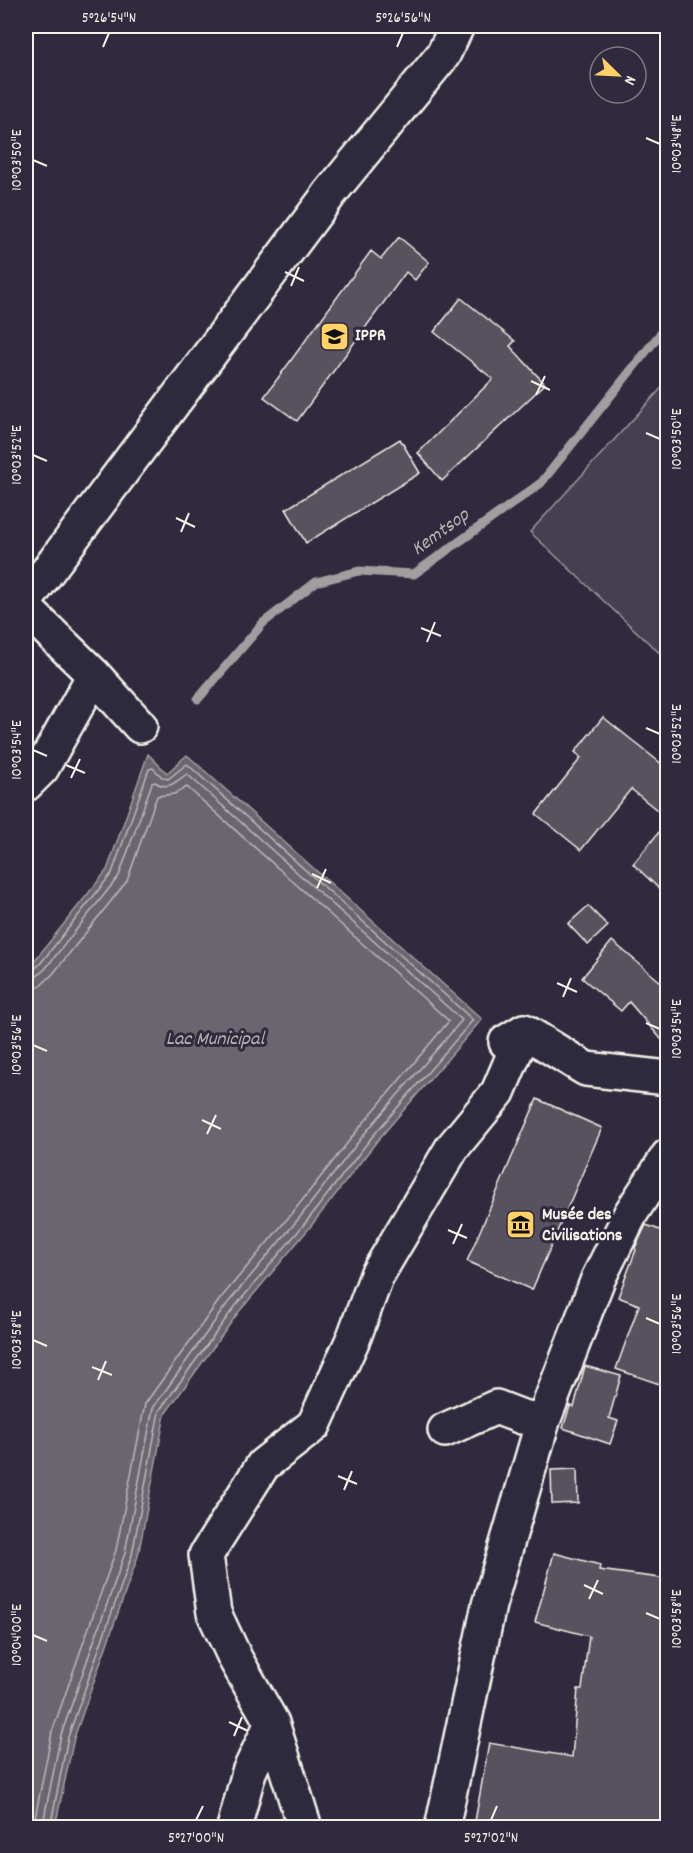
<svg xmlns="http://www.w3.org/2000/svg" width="693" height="1853" viewBox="0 0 693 1853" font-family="Dekko,sans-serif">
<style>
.green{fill:#454050;stroke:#9c989c;stroke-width:1.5}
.water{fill:#6a6670;stroke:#a19ea0;stroke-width:1.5}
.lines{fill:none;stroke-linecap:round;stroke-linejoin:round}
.shore{stroke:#bdb9b8;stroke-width:1.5}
.stream{stroke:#a19ea0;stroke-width:9}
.building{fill:#56525f;stroke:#f4f1e8;stroke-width:1.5}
.minor-casing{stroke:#f4f1e8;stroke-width:38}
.major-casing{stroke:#f4f1e8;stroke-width:38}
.minor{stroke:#2f2a3d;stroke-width:33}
.major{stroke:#2f2a3d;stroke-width:33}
.ticks{fill:none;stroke:#f4f1e8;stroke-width:2}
.labels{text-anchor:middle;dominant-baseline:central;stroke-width:6;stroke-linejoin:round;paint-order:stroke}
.poi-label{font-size:18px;font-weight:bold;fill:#f4f1e8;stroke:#2f2a3d;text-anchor:start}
.water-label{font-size:20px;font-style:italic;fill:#b6b2b2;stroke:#2f2a3d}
.neatline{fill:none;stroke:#f4f1e8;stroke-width:2}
.ticks-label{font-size:15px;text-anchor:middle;fill:#f4f1e8}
</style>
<rect width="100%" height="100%" fill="#2f2a3d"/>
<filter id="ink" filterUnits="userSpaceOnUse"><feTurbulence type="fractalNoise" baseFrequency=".0167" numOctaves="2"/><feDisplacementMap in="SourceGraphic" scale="12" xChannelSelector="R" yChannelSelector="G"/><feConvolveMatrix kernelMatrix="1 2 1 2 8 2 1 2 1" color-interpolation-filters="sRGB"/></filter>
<g filter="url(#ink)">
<path class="green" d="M667,382V660L530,532Z"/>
<path class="water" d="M148,754L167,773L187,755L482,1019L377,1141L311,1226L238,1313L165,1414L138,1556L74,1738L55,1827H26V970L35,960L107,870Z"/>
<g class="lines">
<path class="shore" d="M26,974L31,972L40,964L112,873L149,769L153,768L162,777L168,779L187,764L473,1020L372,1137L306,1222L233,1309L159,1411L132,1555L68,1737L50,1828
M26,981L34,979L45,969L119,876L152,783L155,782C169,791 175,782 187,774L462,1020L366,1132L300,1217L227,1304L153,1408L125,1553L61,1735L42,1828
M26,990L39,987L52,975L127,881L157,796L174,794L187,787L449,1021L360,1127L293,1212L220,1299L145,1404L116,1550L52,1732L33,1828"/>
<path class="stream" d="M198,699L263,623L316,582L359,571L414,574L541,483L668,324"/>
</g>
<path class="building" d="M399,237L429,262L415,280L406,272L297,421L264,397L371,251L381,259Z
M461,298L515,341L510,346L545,384L442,481L418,453L493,379L434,332Z
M400,439L420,473L306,543L286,509Z
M603,717L668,769V819L631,789L581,850L536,814L581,758L575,752Z
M668,821V897L633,864Z
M588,906L608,926L588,945L568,924Z
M612,941L668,988V1047L629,1002L621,1011L582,978Z
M537,1099L602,1128L532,1290L467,1261Z
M646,1225L668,1233V1387L616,1369L639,1305L618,1297L636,1250L635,1248Z
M585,1366L621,1376L609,1418L618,1421L610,1444L563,1428L570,1406L574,1407Z
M577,1469L578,1503L552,1504L551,1470Z
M554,1553L600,1565L599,1570L668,1579V1763L662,1827H474L489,1743L572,1757L578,1689H582L589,1636L535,1622Z"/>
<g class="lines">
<defs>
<path id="minor" d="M26,609L94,675L140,726
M26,784L42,768L94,675
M506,1042L524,1031L586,1069L668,1078
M445,1430L496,1407L522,1417L543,1421
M272,1723L305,1828
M234,1828L249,1772L272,1723L236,1660L214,1613L206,1555L263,1465L314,1425L354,1337L377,1275L452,1148L498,1092L524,1031
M442,1828L489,1605L543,1421L598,1279L631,1213L668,1156"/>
<path id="major" d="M26,600L331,192L443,55L457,26"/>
</defs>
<use href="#minor" class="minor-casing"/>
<use href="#major" class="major-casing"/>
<use href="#minor" class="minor"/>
<use href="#major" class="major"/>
</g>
</g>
<path class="ticks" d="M103,47L109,33M397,47L403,33M646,138L660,144M33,160L47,166M285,272L304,281M291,286L299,267M531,381L550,390M536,395L545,376M646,433L660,439M33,455L47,461M176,518L195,527M181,532L189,513M421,628L441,636M427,642L435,622M646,728L660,734M33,750L47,756M66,765L85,773M71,778L80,759M312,874L331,883M317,888L326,869M557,983L577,992M563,997L571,978M646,1023L660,1029M33,1045L47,1051M202,1120L221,1129M207,1134L216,1115M448,1230L467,1238M453,1244L462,1224M646,1318L660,1324M33,1340L47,1346M92,1367L112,1375M98,1380L106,1361M338,1476L357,1484M344,1490L352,1471M584,1585L603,1594M589,1599L598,1580M646,1613L660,1619M33,1635L47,1641M229,1722L248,1731M234,1736L242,1717M196,1820L203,1806M491,1820L497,1806"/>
<defs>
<symbol id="university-square" viewBox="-11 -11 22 22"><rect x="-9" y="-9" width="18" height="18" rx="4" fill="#ffd166" stroke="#2f2a3d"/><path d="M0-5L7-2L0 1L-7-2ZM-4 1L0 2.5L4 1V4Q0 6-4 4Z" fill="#111"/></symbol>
<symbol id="museum-square" viewBox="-11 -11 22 22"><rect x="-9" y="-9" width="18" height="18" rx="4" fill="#ffd166" stroke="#2f2a3d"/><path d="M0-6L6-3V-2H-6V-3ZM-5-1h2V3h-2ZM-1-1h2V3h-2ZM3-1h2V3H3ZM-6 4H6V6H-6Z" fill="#111"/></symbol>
</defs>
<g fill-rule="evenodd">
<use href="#university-square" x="318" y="320" width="33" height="33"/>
<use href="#museum-square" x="504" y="1208" width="33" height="33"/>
</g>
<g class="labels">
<g class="poi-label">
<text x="355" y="336">IPPR</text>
<text x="542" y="1215">Musée des<tspan x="542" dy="21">Civilisations</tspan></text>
</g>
<g class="water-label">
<text transform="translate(441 533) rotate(-36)">Kemtsop</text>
<text x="215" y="1040">Lac Municipal</text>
</g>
</g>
<rect width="693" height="1853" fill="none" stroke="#2f2a3d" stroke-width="66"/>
<g transform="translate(618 75) rotate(114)"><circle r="28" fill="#2f2a3d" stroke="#7e7a81" stroke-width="1.5"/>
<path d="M0-4.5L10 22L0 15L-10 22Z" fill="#ffd166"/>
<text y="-9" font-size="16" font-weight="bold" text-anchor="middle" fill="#f4f1e8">N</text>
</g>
<rect x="33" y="33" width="627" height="1787" class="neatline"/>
<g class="ticks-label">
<text x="109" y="22">5°26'54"N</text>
<text x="403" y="22">5°26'56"N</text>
<text transform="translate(676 144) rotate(-90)" y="5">10°03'48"E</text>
<text transform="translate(16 160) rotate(-90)" y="5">10°03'50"E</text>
<text transform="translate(676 439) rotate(-90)" y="5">10°03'50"E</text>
<text transform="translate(16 455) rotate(-90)" y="5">10°03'52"E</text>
<text transform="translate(676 734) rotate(-90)" y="5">10°03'52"E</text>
<text transform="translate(16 750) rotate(-90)" y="5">10°03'54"E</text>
<text transform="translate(676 1029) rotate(-90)" y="5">10°03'54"E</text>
<text transform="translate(16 1045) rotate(-90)" y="5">10°03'56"E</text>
<text transform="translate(676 1324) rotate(-90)" y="5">10°03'56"E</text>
<text transform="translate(16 1340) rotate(-90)" y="5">10°03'58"E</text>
<text transform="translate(676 1619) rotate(-90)" y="5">10°03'58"E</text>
<text transform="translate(16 1635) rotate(-90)" y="5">10°04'00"E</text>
<text x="196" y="1842">5°27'00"N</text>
<text x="491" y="1842">5°27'02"N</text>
</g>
</svg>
